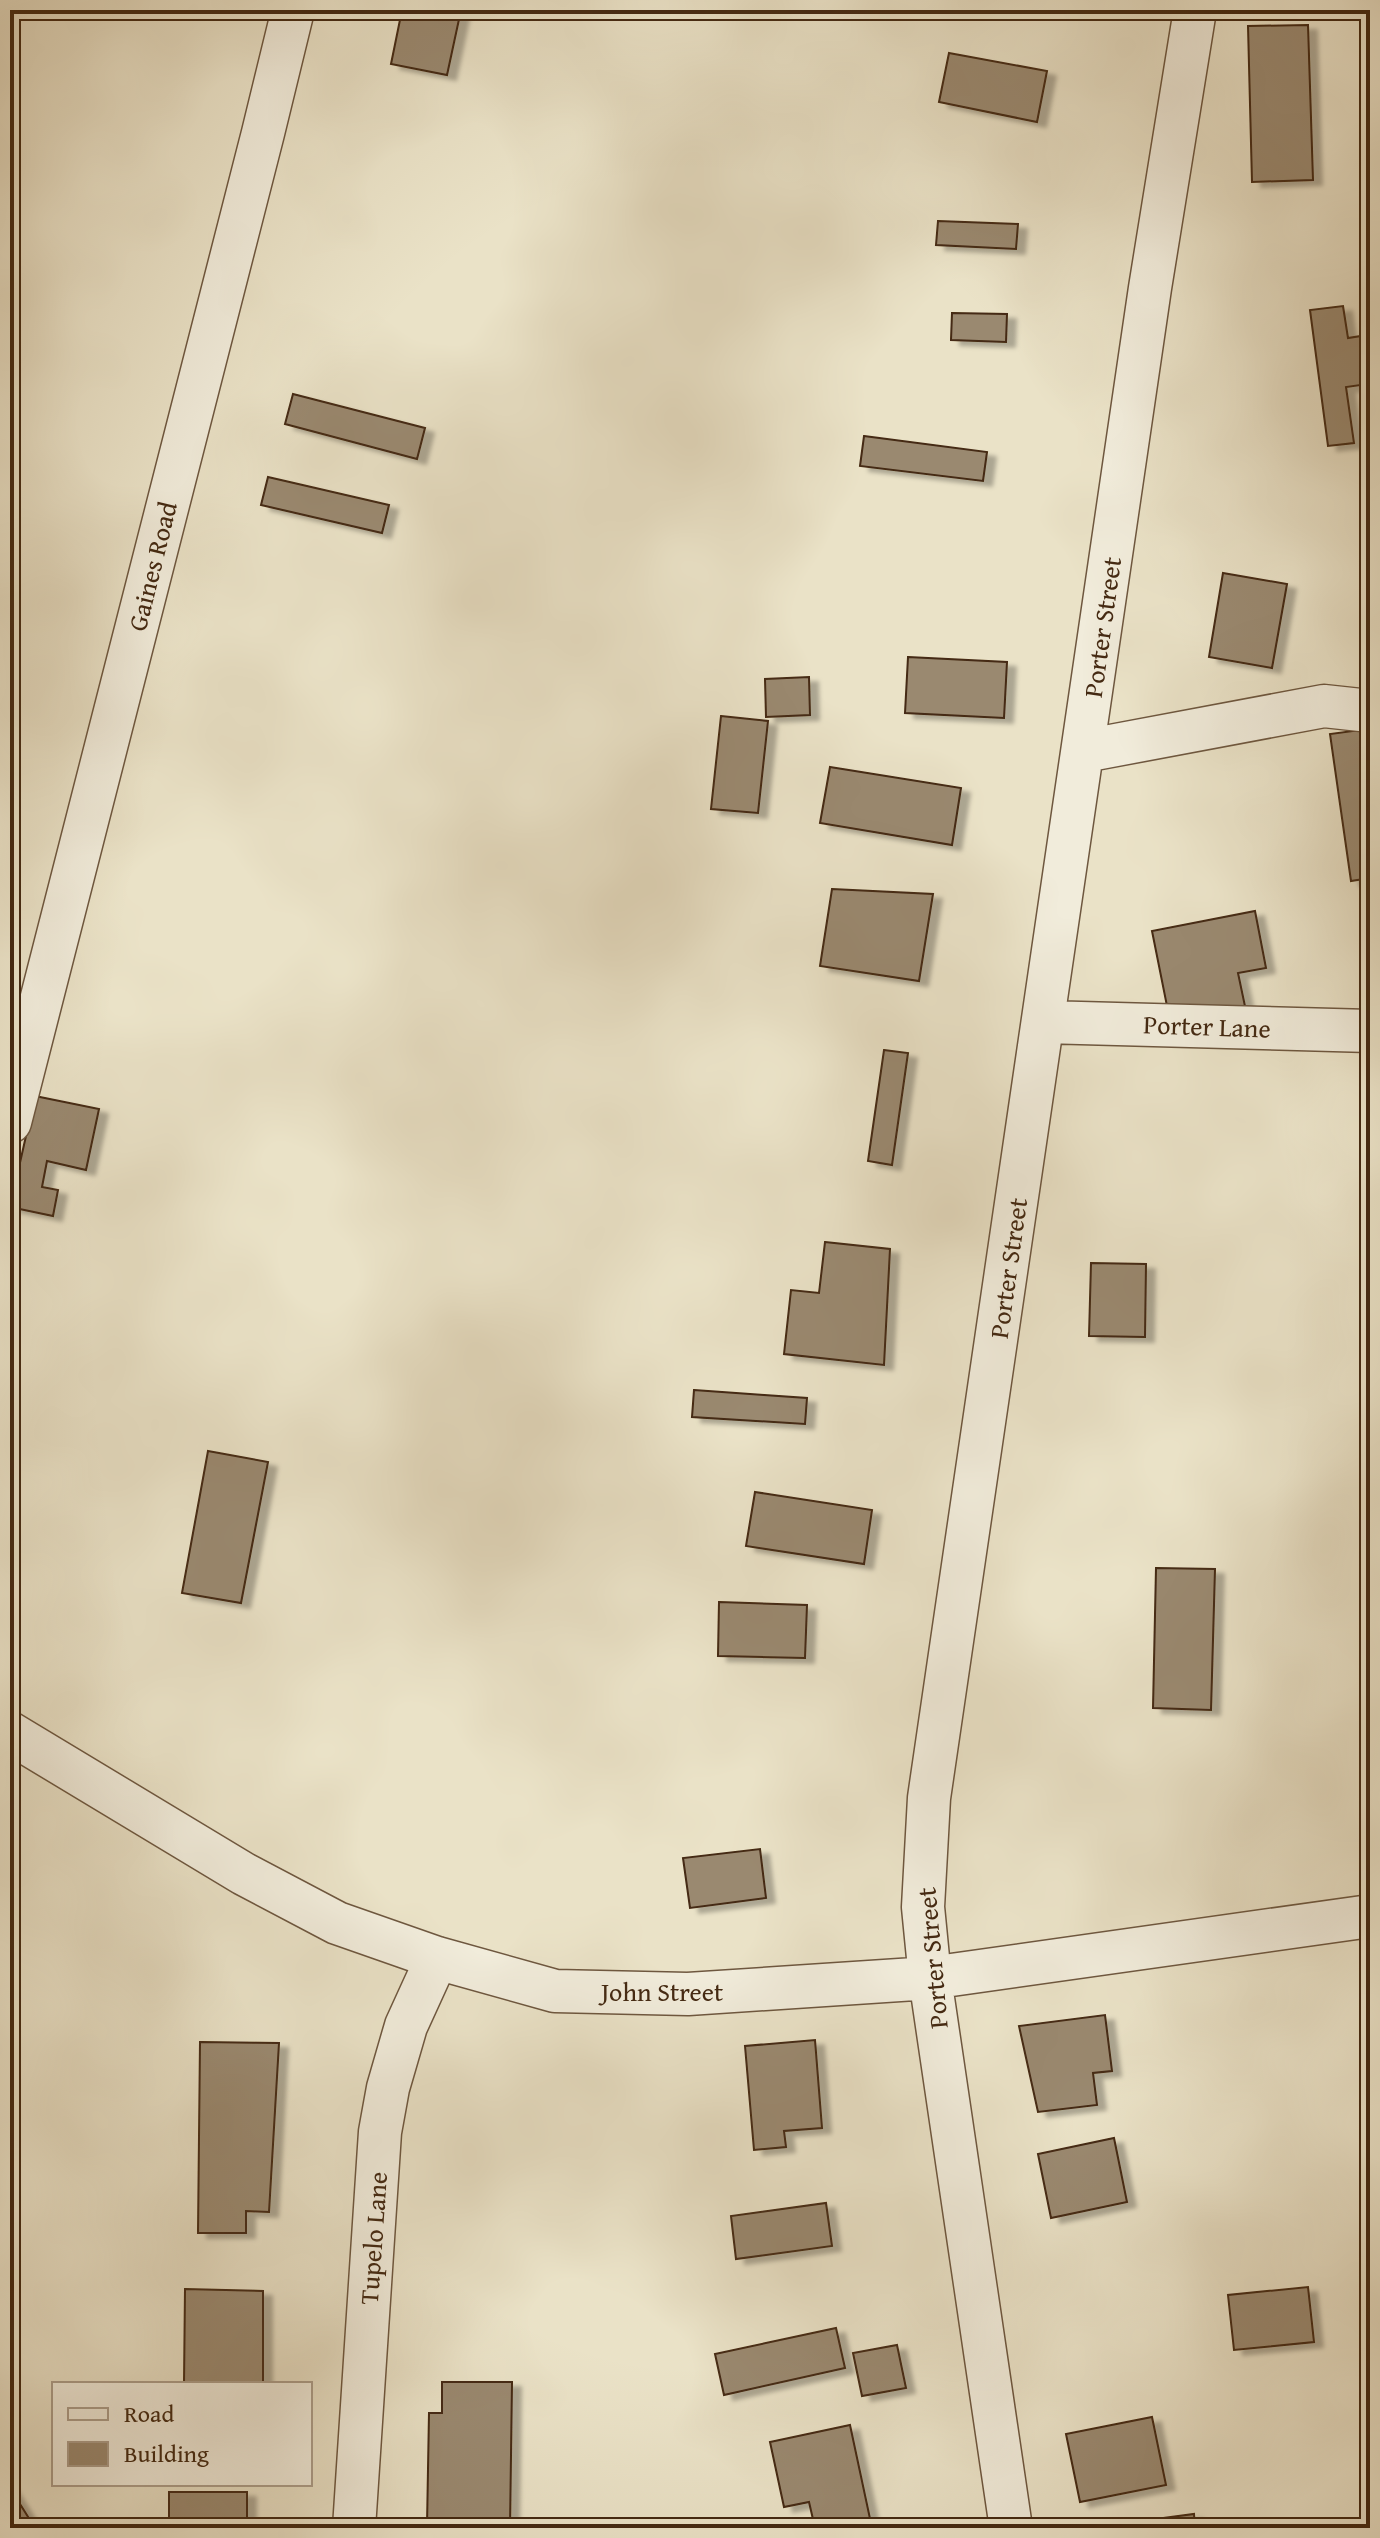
<svg xmlns="http://www.w3.org/2000/svg" width="1380" height="2538" viewBox="0 0 1380 2538" font-family="'Gentium Book Plus',serif">
<style>
.building{fill:#9a8970;stroke:#442912;stroke-width:2;filter:url(#shadow)}
.lines{fill:none;stroke-linecap:round;stroke-linejoin:round}
.minor-casing{stroke:#6e573f;stroke-width:45}
.minor{stroke:#f1ecdb;stroke-width:42}
.labels{text-anchor:middle;dominant-baseline:central;stroke-width:6;stroke-linejoin:round;paint-order:stroke}
.street-label{font-size:26px;fill:#442912;stroke:#f1ecdb}
</style>
<defs>
<filter id="shadow"><feDropShadow dx="9" dy="5" stdDeviation="2" flood-color="#0004"/></filter>
</defs>
<rect width="100%" height="100%" fill="#eae2c7"/>
<filter id="stains"><feTurbulence type="fractalNoise" baseFrequency=".0025" numOctaves="4"/><feColorMatrix values="0 0 0 0 .2 0 0 0 0 .09 0 0 0 0 .02 0 0 0 .5 -.17"/></filter>
<radialGradient id="worn" r=".72"><stop offset=".6" stop-color="#630" stop-opacity="0"/><stop offset="1" stop-color="#630" stop-opacity=".3"/></radialGradient>
<path class="building" d="M402,10H461L447,75L391,64Z
M1308,25L1313,180L1252,182L1248,26Z
M949,53L1047,71L1037,122L939,102Z
M938,221L1018,224L1016,249L936,245Z
M1343,306L1348,338L1361,336L1368,384L1346,387L1354,443L1328,446L1310,310Z
M952,313L1007,314L1006,342L951,340Z
M293,394L425,428L417,459L285,424Z
M864,436L987,452L983,481L860,466Z
M268,477L389,505L382,533L261,505Z
M1223,573L1287,584L1272,668L1209,657Z
M908,657L1007,662L1004,718L905,713Z
M809,677L810,715L766,717L765,679Z
M721,716L768,721L758,813L711,809Z
M1360,730L1370,800V878L1351,881L1330,734Z
M830,767L961,788L952,845L820,823Z
M832,889L933,894L919,981L820,966Z
M1255,911L1266,968L1238,973L1246,1011L1171,1026L1152,931Z
M884,1050L908,1053L892,1165L868,1161Z
M35,1096L99,1109L86,1170L47,1161L42,1187L58,1190L53,1216L10,1207Z
M825,1242L890,1249L884,1365L784,1354L791,1290L819,1293Z
M1091,1263L1146,1264L1145,1337L1089,1336Z
M1366,1283H1370V1307L1366,1306Z
M694,1390L807,1398L805,1424L692,1417Z
M208,1451L268,1462L241,1603L182,1593Z
M755,1492L872,1510L864,1564L746,1546Z
M1156,1568L1215,1569L1211,1710L1153,1708Z
M719,1602L807,1605L805,1658L718,1656Z
M760,1849L766,1898L690,1908L683,1858Z
M1105,2015L1112,2071L1093,2073L1097,2105L1038,2112L1019,2026Z
M815,2040L822,2128L784,2131L786,2147L754,2150L745,2046Z
M200,2042L279,2043L269,2212L246,2211V2233H198Z
M1114,2138L1127,2202L1051,2218L1038,2154Z
M826,2203L832,2246L736,2259L731,2216Z
M1308,2287L1314,2342L1234,2350L1228,2295Z
M185,2289L263,2291V2384H184Z
M836,2328L845,2368L724,2395L715,2354Z
M897,2345L906,2388L862,2396L853,2353Z
M442,2382H512L510,2528L427,2526L429,2413H442Z
M1152,2417L1166,2485L1080,2502L1066,2434Z
M850,2425L872,2528H815L809,2502L784,2507L770,2442Z
M10,2488L35,2528H10Z
M169,2492H247V2528H169Z
M1194,2514L1195,2528H1141L1140,2521Z"/>
<g class="lines">
<defs>
<path id="minor" d="M1084,751L1324,706L1370,711
M1044,1022L1370,1031
M10,1122L263,133L293,10
M10,1733L244,1874L337,1923L437,1958L555,1991L688,1994L930,1978L1370,1916
M354,2528L380,2132L388,2088L406,2026L437,1958
M1011,2528L930,1978L923,1907L929,1798L1150,288L1195,10"/>
</defs>
<use href="#minor" class="minor-casing"/>
<use href="#minor" class="minor"/>
</g>
<g class="labels">
<g class="street-label">
<text transform="translate(152 566) rotate(-76)">Gaines Road</text>
<text transform="translate(1102 627) rotate(-82)">Porter Street</text>
<text transform="translate(1207 1026) rotate(2)">Porter Lane</text>
<text transform="translate(1008 1268) rotate(-82)">Porter Street</text>
<text transform="translate(932 1958) rotate(-95)">Porter Street</text>
<text x="662" y="1991">John Street</text>
<text transform="translate(373 2238) rotate(-86)">Tupelo Lane</text>
</g>
</g>
<rect width="1380" height="2538" fill="none" stroke="#eae2c7" stroke-width="40"/>
<rect x="12" y="12" width="1356" height="2514" fill="none" stroke="#442912" stroke-width="4"/>
<rect x="20" y="20" width="1340" height="2498" fill="none" stroke="#442912" stroke-width="2"/>
<rect x="52" y="2382" width="260" height="104" fill="#f1ecdb" stroke="#ac9e8b" stroke-width="2"/>
<rect x="68" y="2408" width="40" height="12" fill="#f1ecdb" stroke="#ac9e8b" stroke-width="2"/>
<text x="124" y="2422" font-size="24" fill="#442912">Road</text>
<rect x="68" y="2442" width="40" height="24" fill="#9a8970" stroke="#ac9e8b" stroke-width="2"/>
<text x="124" y="2462" font-size="24" fill="#442912">Building</text>
<rect width="100%" height="100%" filter="url(#stains)"/>
<rect width="100%" height="100%" fill="url(#worn)"/>
</svg>
